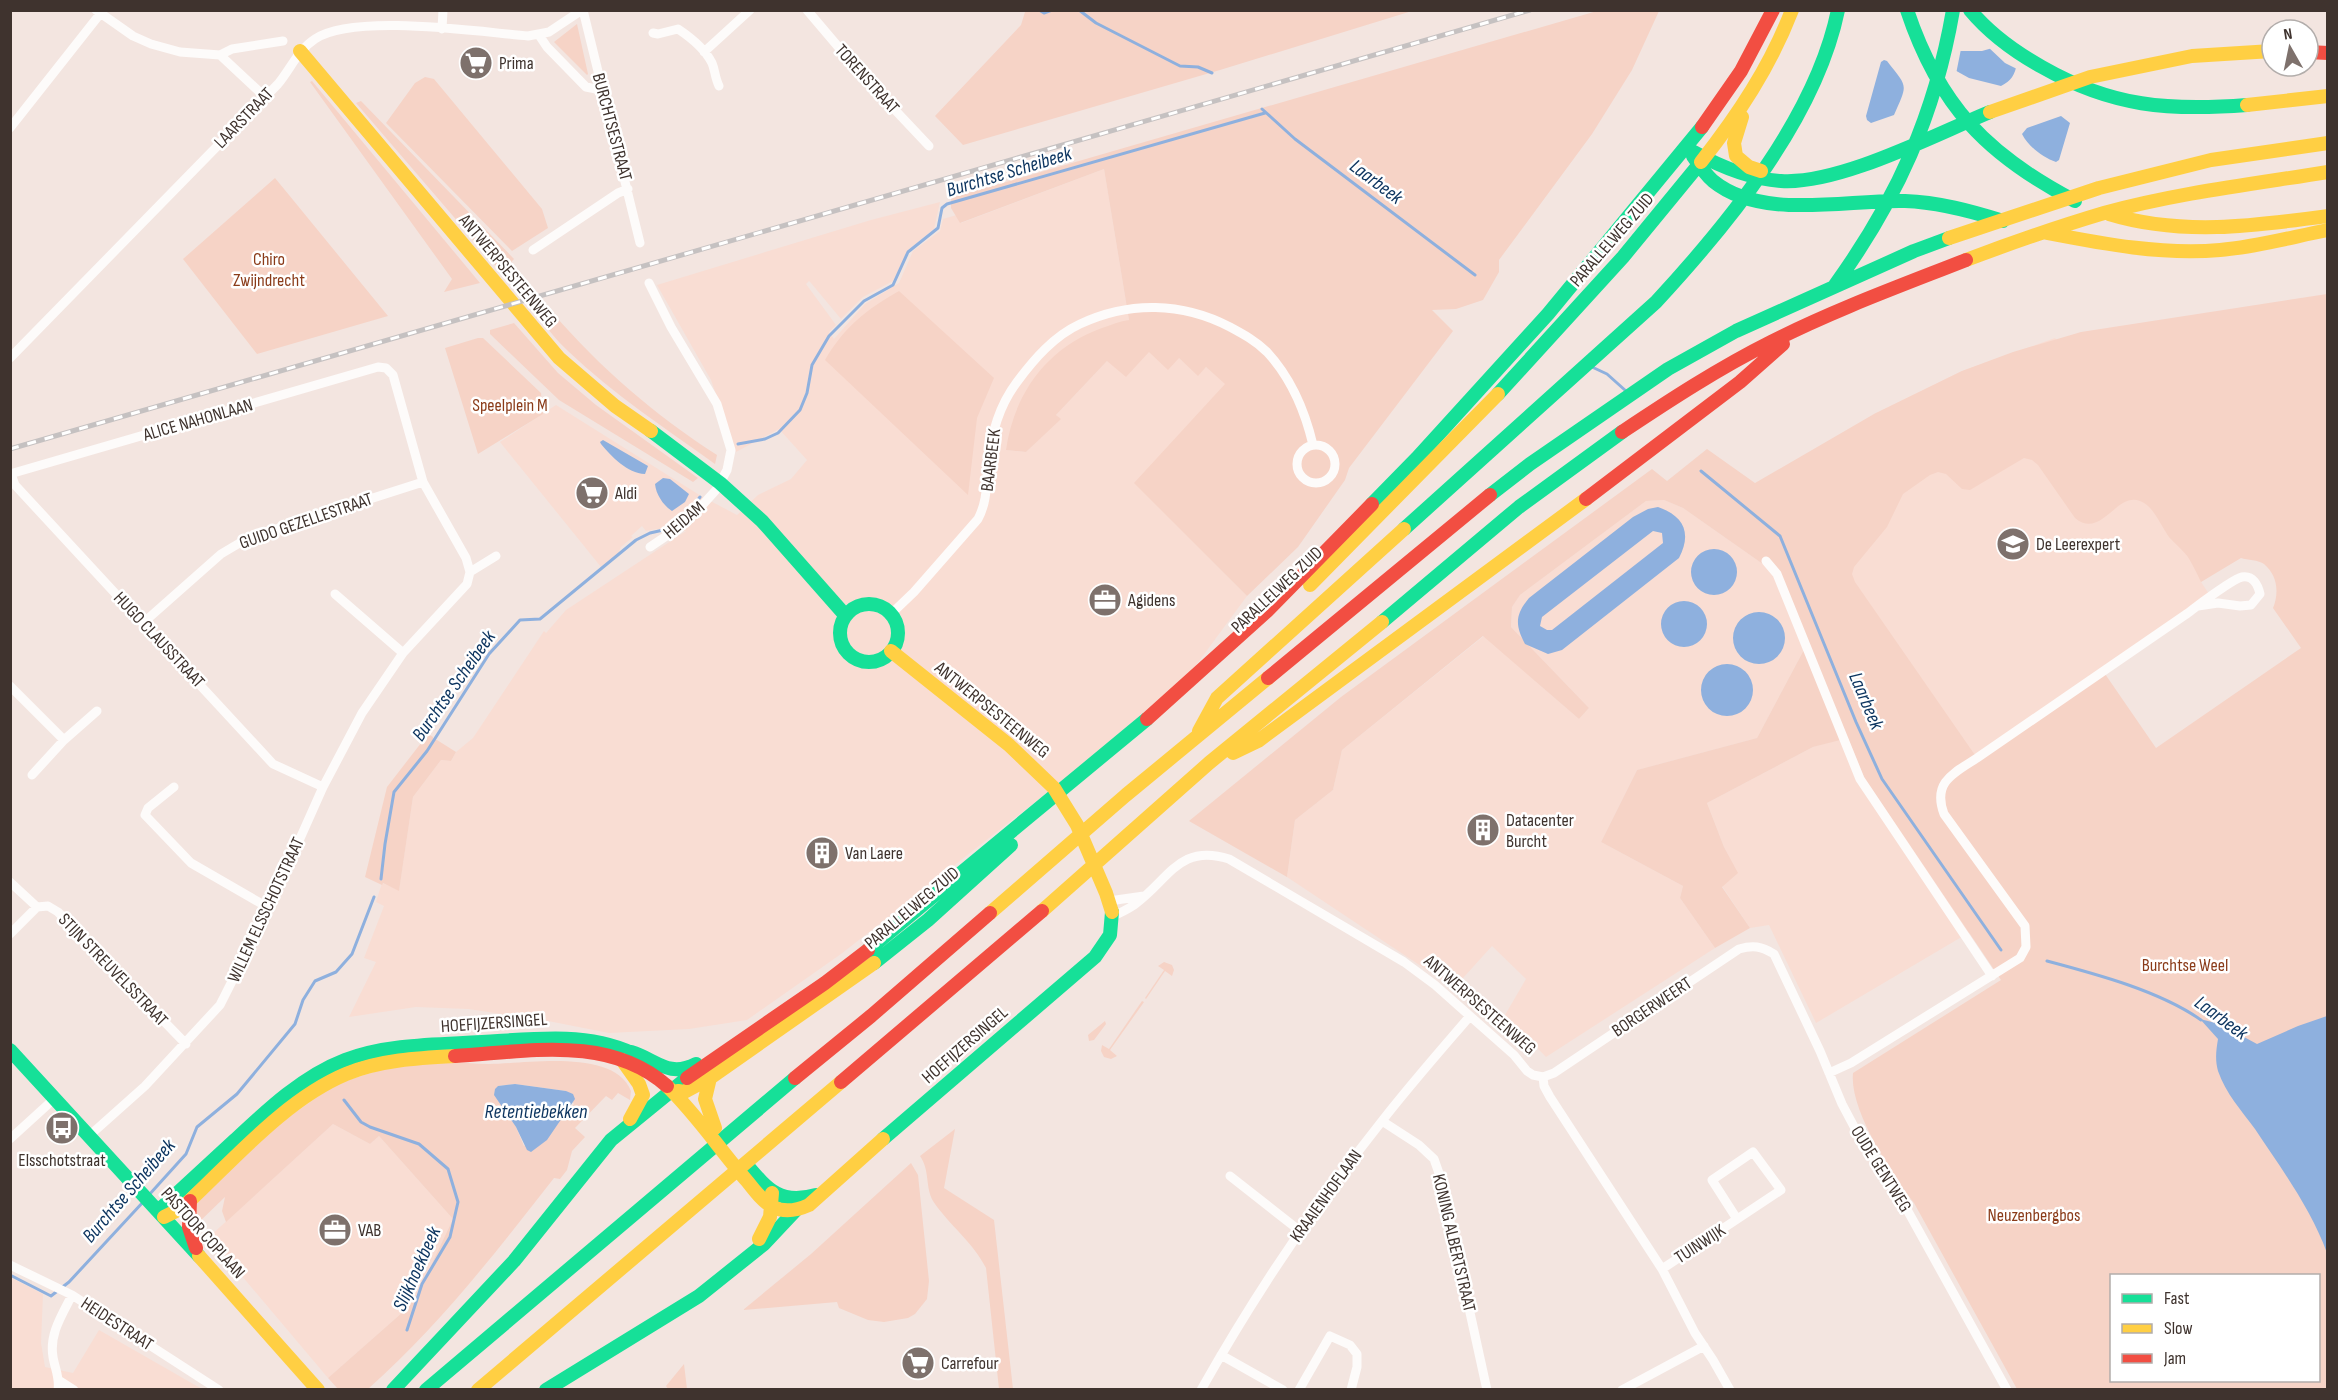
<svg xmlns="http://www.w3.org/2000/svg" width="2338" height="1400" viewBox="0 0 2338 1400" font-family="'Sofia Sans Condensed',sans-serif">
<style>
.built{fill:#f9ddd3}
.green{fill:#f6d3c6;fill-rule:evenodd}
.water{fill:#8eb0de;fill-rule:evenodd}
.pier{fill:#f3e5e0}
.lines{fill:none;stroke-linecap:round;stroke-linejoin:round}
.stream{stroke:#8eb0de;stroke-width:3}
.street{stroke:#fdfbfa;stroke-width:9}
.fast{stroke:#16e098;stroke-width:14}
.slow{stroke:#ffcf43;stroke-width:14}
.jam{stroke:#f24e42;stroke-width:14}
.rail-casing{stroke:#c5c1c1;stroke-width:5}
.rail{stroke:#fff;stroke-width:3;stroke-dasharray:9;stroke-linecap:butt}
.labels{text-anchor:middle;dominant-baseline:central;stroke-width:5;stroke-linejoin:round;paint-order:stroke}
.poi-label{font-size:18px;fill:#3f332e;stroke:#fff;text-anchor:start}
.street-label{font-size:18px;fill:#3f332e;stroke:#fff}
.park-label{font-size:18px;fill:#8a3b19;stroke:#fff}
.water-label{font-size:20px;font-style:italic;fill:#0c345f;stroke:#fff}
</style>
<rect width="100%" height="100%" fill="#f3e5e0"/>
<path class="built" d="M1104,169L1129,320L1006,450L1026,452L1060,419L1056,415L1107,361L1149,352L1179,358L1198,375L1206,367L1226,384L1135,483L1247,596L1191,672L1077,769L905,904L841,954L747,1020L689,1029L609,1033L543,1020L468,1009L416,1007L349,1017L376,962L364,958L384,906L376,902L382,883L399,890L413,797L441,760L451,761L456,752L473,738L544,631L546,633L566,610L686,531L657,529L646,531L642,526L631,536L633,537L621,547L618,554L601,567L500,442L556,405L701,496L737,515L758,495L791,479L807,460L779,429L736,452L711,380L657,285L871,220L940,202L934,229L909,249L893,281L863,297L841,319L811,283L809,281L806,284L836,325L829,332L834,339L865,304L899,283L913,251L940,231L943,219L957,215L961,223Z
M2055,338L2228,564L2201,582L2211,597L1949,777L1844,625L1874,414L1962,371Z
M1664,500L1683,508L1777,574L1806,646L1757,738L1637,770L1601,842L1683,886L1680,898L1715,948L1546,1057L1505,1015L1526,979L1492,946L1454,988L1287,877L1295,820L1333,790L1342,750L1484,636L1579,719L1589,708L1511,627L1512,607L1520,595L1646,501Z
M1848,737L1864,777L1970,932L1816,1023L1769,925L1750,928L1722,886L1737,873L1724,847L1707,803L1813,747Z
M333,1124L370,1144L379,1136L453,1219L415,1299L404,1311L328,1378L209,1237Z
M10,1277L43,1294L41,1343L45,1367L73,1373L99,1330L202,1389H11Z"/>
<path class="green" d="M1023,11V10L1412,11L1220,70L963,145L935,116L1021,25L1025,12Z
M1597,11H1659L1632,70L1592,134L1499,260V272L1483,300L1456,309L1432,310L1453,331L1349,468L1345,480L1298,547L1247,596L1134,483L1225,384L1206,367L1198,376L1179,358L1168,370L1149,352L1126,377L1107,361L1056,415L1061,419L1026,452L1006,450C1014,393 1048,347 1102,328C1111,325 1120,321 1129,320L1104,169L960,223L951,208V198Z
M577,24L588,74L587,75L554,42Z
M425,77L434,79L542,209L548,228L512,251L386,123L415,83Z
M312,81L480,283L444,292L452,279L310,82Z
M361,101L514,259L502,273L356,103Z
M275,178L289,195L388,316L257,354L183,259Z
M899,291L994,378L977,418L968,495L825,360C845,326 866,310 899,291Z
M2327,294V1389H2017L1914,1203C1892,1174 1849,1110 1853,1073L2001,980L1864,777L1848,738L1813,747L1707,803L1724,847L1738,873L1722,887L1750,928L1715,948L1680,898L1683,886L1601,842L1637,770L1757,738L1806,646L1777,574L1683,508L1664,500L1646,501L1520,595L1512,607L1511,627L1589,708L1579,719L1483,636L1342,750L1333,790L1295,820L1287,877L1189,821L1341,697L1652,469L1667,481L1707,449L1755,483L1874,414L1962,371L2013,352L2081,332ZM2024,458L2032,460L2038,465L2075,518C2101,540 2116,492 2140,501C2153,505 2161,526 2169,537C2175,544 2183,550 2188,557C2193,565 2197,574 2201,582L2241,558C2247,560 2259,560 2264,564C2278,576 2279,593 2273,608L2301,648L2156,748L2103,671L1977,758L1855,582L1852,574L1854,567L1887,527L1903,494L1930,475L1938,472L1946,474L1962,489L1970,490ZM2112,1276H2318V1380H2112Z
M552,312C600,368 655,415 717,455L715,464C665,428 613,394 568,351C557,341 547,328 538,316Z
M514,323L558,373L596,405L698,478L693,482L559,400L490,334V330Z
M478,338H483L541,393L543,414L478,454L445,348Z
M428,734L433,737V740H437L456,752L451,761L441,760L413,797L399,891L383,883L382,885L365,877L387,787Z
M1164,962L1172,965L1174,970L1172,976L1165,971L1146,999L1145,998L1164,970L1158,966Z
M1142,1001L1144,1002L1110,1050L1117,1056L1111,1059L1104,1057L1101,1051L1102,1045L1109,1049Z
M1105,1021L1106,1024L1094,1040L1089,1041L1088,1035Z
M447,1061C461,1062 475,1064 489,1064C526,1064 614,1048 631,1091L630,1100L618,1093L612,1100L606,1096L575,1128L585,1137L572,1151L567,1170L560,1179L554,1178C496,1252 439,1326 368,1389H338L328,1378L404,1311L415,1299L453,1219L379,1136L370,1144L333,1124L226,1222L222,1211L225,1197L197,1224L194,1221V1206L200,1198L283,1121L336,1084L390,1067ZM515,1084L566,1091L574,1104L564,1115L524,1146L516,1127L495,1095L498,1086Z
M955,1129L944,1188L994,1220L1013,1389H999L986,1268C973,1242 949,1225 933,1201C925,1187 930,1170 920,1156Z
M911,1163L918,1175L929,1281L927,1299L915,1314L908,1318L884,1322L868,1320L839,1308L837,1302L743,1310L811,1254Z
M684,1364L687,1389H668L666,1386Z"/>
<path class="water" d="M1996,47L2017,63C2015,75 2011,81 2001,86L1969,78L1951,68L1955,51H1982Z
M1884,60L1887,61C1908,88 1908,83 1894,115L1871,123L1867,120L1866,116L1881,62Z
M2061,116L2070,123L2059,160L2056,162C2043,158 2028,146 2022,134L2027,128Z
M603,440L648,466L645,474C627,473 612,457 601,444L600,442Z
M663,478L670,479L689,494L685,502L672,511C664,506 656,495 655,484Z
M1658,507C1684,516 1692,533 1679,558L1562,650L1548,654L1525,644C1515,625 1515,615 1529,598L1633,517L1648,509ZM1653,531L1662,533L1663,543L1552,630H1547L1540,626L1542,617Z
M1691 572a23 23 0 1 1 46 0a23 23 0 1 1-46 0Z
M1661 624a23 23 0 1 1 46 0a23 23 0 1 1-46 0Z
M1733 638a26 26 0 1 1 52 0a26 26 0 1 1-52 0Z
M1701 690a26 26 0 1 1 52 0a26 26 0 1 1-52 0Z
M2327,1016H2328L2327,1253C2311,1209 2281,1168 2255,1129C2241,1110 2226,1094 2218,1071C2215,1060 2216,1051 2218,1039L2200,1019L2220,1024L2257,1044L2298,1026Z
M515,1084L566,1091L573,1094L575,1099L547,1140L531,1152L527,1150L516,1127L494,1095L495,1089L498,1086Z"/>
<path class="pier" d="M1996,44L2020,64L2019,70L2005,63L1987,46Z
M1954,48L1961,49L1956,74L1949,70Z"/>
<g class="lines">
<path class="stream" d="M1039,10L1044,13L1052,10
M1079,10L1096,23L1180,66L1198,67L1212,73
M1262,109L1295,139L1475,275
M1592,367L1607,374L1626,391
M738,444L765,439L778,433L800,410L807,393L812,365L829,336L864,301L893,285L908,252L938,228L942,208L947,204L1265,113
M1701,471L1780,536L1856,722L1882,779L2001,950
M682,521L700,497
M381,879L385,844L394,792L427,751L489,654L520,620L540,619L636,540L650,533L672,528
M2047,961C2096,974 2160,991 2201,1020
M344,1100L361,1122L370,1127L419,1144L448,1169L458,1202L450,1237L422,1284L407,1330
M148,1196L186,1154L197,1127L237,1094L295,1024L303,1000L315,981L336,972L352,954L374,897
M10,1275L51,1296L69,1282L144,1201"/>
<path class="street" d="M96,10L133,36L151,44L180,52L220,55L265,97
M583,10L640,243
M807,10L863,76L929,146
M442,29L443,10
M653,33L658,34L678,29C690,37 705,49 712,63C715,70 715,78 719,86
M539,35L547,47L586,87L601,90
M704,52L750,10
M220,55L232,49L283,41
M10,128L100,14
M533,250L618,193L628,189
M649,283L671,327L717,404L731,450L727,470L720,483
M10,358L278,84C291,68 298,50 315,39C354,13 479,32 528,36L549,32L582,10
M1297 464a19 19 0 1 1 38 0a19 19 0 1 1-38 0Z
M10,474L378,367L386,368L393,375L423,482L466,558L470,572
M11,474L15,485L273,764L323,787
M650,547L687,522L716,490
M1766,561L1777,574L1860,779L1992,976
M335,594L403,653
M891,614L914,592L978,519C988,500 986,483 988,462C992,432 999,406 1017,382C1034,359 1054,336 1080,324C1129,301 1182,302 1230,327C1243,334 1256,341 1267,352C1292,379 1305,411 1313,445
M143,623L221,554L248,538L423,482
M10,686L64,740L97,711
M32,775L64,740
M174,787L148,808L145,815L191,863L269,908
M10,882L37,907
M1109,901L1144,896
M1113,916C1120,913 1128,909 1134,905C1169,880 1179,843 1229,859L1404,962L1435,985L1514,1055L1527,1071L1533,1075L1543,1077
M10,934L37,907L48,906L58,912L186,1044
M1829,1073L1851,1063L2020,958L2026,947L2025,926L1944,814C1932,782 1954,773 1977,758C2046,710 2116,663 2185,615C2196,607 2232,579 2242,577C2253,575 2258,585 2260,594L2251,605L2240,606L2218,603L2198,606
M1543,1077L1554,1073L1739,949C1753,945 1761,946 1774,954L1820,1051L1842,1104L1859,1136L1905,1206L2007,1390
M1543,1077L1544,1086L1550,1097L1662,1269L1695,1333L1713,1360L1730,1390
M1382,1121L1419,1145L1434,1159L1440,1176L1487,1390
M89,1136L145,1086L220,1005L269,908L323,787L362,713L403,653L467,584L470,572L496,556
M10,1139L55,1098
M1230,1176L1300,1231
M10,1265L72,1295L219,1390
M1662,1269L1781,1190L1753,1152L1712,1180L1737,1219
M1221,1355L1283,1390
M60,1381L74,1390
M58,1390C60,1378 55,1369 53,1357C49,1334 62,1315 72,1295
M1201,1390C1254,1296 1315,1205 1382,1121C1410,1085 1440,1051 1470,1016
M1299,1390L1330,1336L1350,1345L1357,1354V1367L1351,1390
M1622,1390L1704,1346"/>
<path class="fast" d="M1907,10C1939,106 1987,155 2075,201
M1970,10C1990,34 2015,52 2042,67C2112,107 2169,111 2247,105
M1694,152C1721,167 1749,179 1781,181C1839,185 1934,135 1990,112
M1693,156C1699,165 1705,174 1713,181C1762,221 1847,199 1905,201C1938,202 1971,211 2003,221
M1835,285C1897,199 1935,115 1953,10
M1498,394L1623,257L1701,162
M651,431L720,483L762,521L845,615
M1490,495L1530,464L1668,369L1736,331L1914,251L1949,238
M1372,504L1417,458L1548,314L1702,127
M1404,529L1656,302C1729,223 1816,117 1838,10
M840 633a29 29 0 1 1 58 0a29 29 0 1 1-58 0Z
M1382,622L1519,507L1622,432
M868,950L1147,719
M874,963L928,920L1011,845
M10,1050L199,1256
M631,1052C657,1060 668,1078 696,1064
M883,1139L1095,957L1110,935L1112,912
M746,1164C768,1190 780,1205 816,1195
M158,1211C184,1187 209,1164 235,1140C267,1110 303,1076 345,1060C392,1042 448,1045 498,1041C547,1038 595,1033 640,1057
M393,1390L514,1261L611,1140L687,1078
M426,1390L795,1078
M546,1390L699,1296L764,1244L795,1211"/>
<path class="slow" d="M300,51L559,358L615,406L651,431
M2247,105L2328,96
M1990,112L2090,77L2192,56L2272,51
M1742,117L1734,143L1736,156L1749,167L1761,171
M1701,162C1738,115 1770,67 1792,10
M2109,214C2181,236 2254,226 2328,216
M2047,233C2104,244 2162,255 2220,250C2256,247 2292,237 2328,230
M1949,238L2099,188L2211,160L2328,143
M1966,260C2011,243 2057,227 2104,213C2177,193 2253,184 2328,172
M1310,585L1498,394
M891,651L1009,745L1054,788L1077,825L1106,893L1112,912
M1199,731L1217,698L1404,529
M1233,753L1258,741L1586,499
M1042,911L1209,763L1382,622
M990,913L1126,795L1268,678
M622,1060L639,1084L643,1095L630,1119
M710,1078L705,1099L715,1128
M667,1086C697,1115 720,1150 747,1181C754,1190 763,1202 773,1207C785,1213 798,1210 809,1205L883,1139
M678,1091L684,1092L710,1078L874,963
M164,1217L182,1208C231,1163 284,1100 346,1074C380,1060 418,1058 455,1056
M759,1239L770,1217L772,1193
M199,1256L318,1390
M478,1390L841,1082"/>
<path class="jam" d="M2308,52L2328,53
M1702,127L1741,71L1773,10
M1622,432C1670,400 1719,368 1771,342C1834,310 1900,286 1966,260
M1586,499L1740,382L1783,344
M1268,678L1490,495
M1147,719L1267,611L1372,504
M455,1056C526,1052 608,1034 667,1086
M687,1078L825,983L868,950
M795,1078L871,1016L990,913
M841,1082L1042,911
M190,1201L189,1227L196,1248"/>
<defs>
<path id="rail" d="M10,449L1530,10"/>
</defs>
<use href="#rail" class="rail-casing"/>
<use href="#rail" class="rail"/>
</g>
<defs>
<symbol id="supermarket-disc" viewBox="-11 -11 22 22"><circle r="9.5" fill="#7e716c" stroke="#fff"/><path d="M-6-5.5h2.5l.6 2H6L4.5 2H-2.5L-4.4-4H-6ZM-1.5 3.2a1.3 1.3 0 1 0 .1 0ZM3 3.2a1.3 1.3 0 1 0 .1 0Z" fill="#fff"/></symbol>
<symbol id="school-disc" viewBox="-11 -11 22 22"><circle r="9.5" fill="#7e716c" stroke="#fff"/><path d="M0-5L7-2L0 1L-7-2ZM-4 1L0 2.5L4 1V4Q0 6-4 4Z" fill="#fff"/></symbol>
<symbol id="office-disc" viewBox="-11 -11 22 22"><circle r="9.5" fill="#7e716c" stroke="#fff"/><path d="M-6-3h4V-5.5h4V-3h4V5H-6ZM-1-4.5V-3h2v-1.5ZM-6 0V1H6V0Z" fill="#fff"/></symbol>
<symbol id="building-disc" viewBox="-11 -11 22 22"><circle r="9.5" fill="#7e716c" stroke="#fff"/><path d="M-4-6H4V6H1V3H-1V6H-4ZM-2.5-4.3h1.7v1.8h-1.7ZM.8-4.3h1.7v1.8H.8ZM-2.5-1h1.7V.8h-1.7ZM.8-1h1.7V.8H.8Z" fill="#fff"/></symbol>
<symbol id="bus-disc" viewBox="-11 -11 22 22"><circle r="9.5" fill="#7e716c" stroke="#fff"/><path d="M-5-6H5V4H4V6H2V4H-2V6H-4V4H-5ZM-3.5-4V0h7V-4ZM-3.5 1.2v1.5H-2V1.2ZM2 1.2v1.5H3.5V1.2Z" fill="#fff"/></symbol>
</defs>
<g fill-rule="evenodd">
<use href="#supermarket-disc" x="457" y="44" width="38" height="38"/>
<use href="#supermarket-disc" x="573" y="474" width="38" height="38"/>
<use href="#school-disc" x="1994" y="525" width="38" height="38"/>
<use href="#office-disc" x="1086" y="581" width="38" height="38"/>
<use href="#building-disc" x="1464" y="811" width="38" height="38"/>
<use href="#building-disc" x="803" y="834" width="38" height="38"/>
<use href="#bus-disc" x="43" y="1109" width="38" height="38"/>
<use href="#office-disc" x="316" y="1211" width="38" height="38"/>
<use href="#supermarket-disc" x="899" y="1344" width="38" height="38"/>
</g>
<g class="labels">
<g class="poi-label">
<text x="499" y="63">Prima</text>
<text x="615" y="493">Aldi</text>
<text x="2036" y="544">De Leerexpert</text>
<text x="1128" y="600">Agidens</text>
<text x="1506" y="820">Datacenter<tspan x="1506" dy="21">Burcht</tspan></text>
<text x="845" y="853">Van Laere</text>
<text x="62" y="1160" text-anchor="middle">Elsschotstraat</text>
<text x="358" y="1230">VAB</text>
<text x="941" y="1363">Carrefour</text>
</g>
<g class="street-label">
<text transform="translate(867 79) rotate(48)">TORENSTRAAT</text>
<text transform="translate(244 118) rotate(-46)">LAARSTRAAT</text>
<text transform="translate(612 127) rotate(75)">BURCHTSESTRAAT</text>
<text transform="translate(1612 240) rotate(-49)">PARALLELWEG ZUID</text>
<text transform="translate(508 271) rotate(50)">ANTWERPSESTEENWEG</text>
<text transform="translate(198 420) rotate(-16)">ALICE NAHONLAAN</text>
<text transform="translate(991 460) rotate(-83)">BAARBEEK</text>
<text transform="translate(684 520) rotate(-40)">HEIDAM</text>
<text transform="translate(306 521) rotate(-19)">GUIDO GEZELLESTRAAT</text>
<text transform="translate(1277 590) rotate(-43)">PARALLELWEG ZUID</text>
<text transform="translate(159 640) rotate(47)">HUGO CLAUSSTRAAT</text>
<text transform="translate(992 710) rotate(39)">ANTWERPSESTEENWEG</text>
<text transform="translate(912 908) rotate(-40)">PARALLELWEG ZUID</text>
<text transform="translate(266 910) rotate(-65)">WILLEM ELSSCHOTSTRAAT</text>
<text transform="translate(113 970) rotate(46)">STIJN STREUVELSSTRAAT</text>
<text transform="translate(1480 1005) rotate(41)">ANTWERPSESTEENWEG</text>
<text transform="translate(1652 1007) rotate(-34)">BORGERWEERT</text>
<text transform="translate(494 1023) rotate(-4)">HOEFIJZERSINGEL</text>
<text transform="translate(965 1045) rotate(-41)">HOEFIJZERSINGEL</text>
<text transform="translate(1881 1169) rotate(58)">OUDE GENTWEG</text>
<text transform="translate(1326 1196) rotate(-54)">KRAAIENHOFLAAN</text>
<text transform="translate(203 1233) rotate(48)">PASTOOR COPLAAN</text>
<text transform="translate(1454 1243) rotate(77)">KONING ALBERTSTRAAT</text>
<text transform="translate(1700 1244) rotate(-33)">TUINWIJK</text>
<text transform="translate(117 1324) rotate(33)">HEIDESTRAAT</text>
</g>
<g class="park-label">
<text x="269" y="259">Chiro<tspan x="269" dy="21">Zwijndrecht</tspan></text>
<text x="510" y="405">Speelplein M</text>
<text x="2185" y="965">Burchtse Weel</text>
<text x="2034" y="1215">Neuzenbergbos</text>
</g>
<g class="water-label">
<text transform="translate(1009 172) rotate(-17)">Burchtse Scheibeek</text>
<text transform="translate(1376 182) rotate(37)">Laarbeek</text>
<text transform="translate(454 686) rotate(-55)">Burchtse Scheibeek</text>
<text transform="translate(1866 701) rotate(67)">Laarbeek</text>
<text transform="translate(2221 1018) rotate(36)">Laarbeek</text>
<text x="536" y="1112">Retentiebekken</text>
<text transform="translate(129 1191) rotate(-49)">Burchtse Scheibeek</text>
<text transform="translate(417 1269) rotate(-66)">Slijkhoekbeek</text>
</g>
</g>
<rect width="2338" height="1400" fill="none" stroke="#3f332e" stroke-width="24"/>
<rect x="2110" y="1274" width="210" height="108" fill="#ffffff" stroke="#b2adab" stroke-width="1.5"/>
<rect x="2122" y="1294" width="30" height="9" fill="#16e098" stroke="#b2adab" stroke-width="1.5"/>
<text x="2164" y="1304" font-size="18" fill="#3f332e">Fast</text>
<rect x="2122" y="1324" width="30" height="9" fill="#ffcf43" stroke="#b2adab" stroke-width="1.5"/>
<text x="2164" y="1334" font-size="18" fill="#3f332e">Slow</text>
<rect x="2122" y="1354" width="30" height="9" fill="#f24e42" stroke="#b2adab" stroke-width="1.5"/>
<text x="2164" y="1364" font-size="18" fill="#3f332e">Jam</text>
<g transform="translate(2290 48) rotate(351)"><circle r="28" fill="#ffffff" stroke="#b2adab" stroke-width="1.5"/>
<path d="M0-4.5L10 22L0 15L-10 22Z" fill="#7e716c"/>
<text y="-9" font-size="16" font-weight="bold" text-anchor="middle" fill="#3f332e">N</text>
</g>
</svg>
